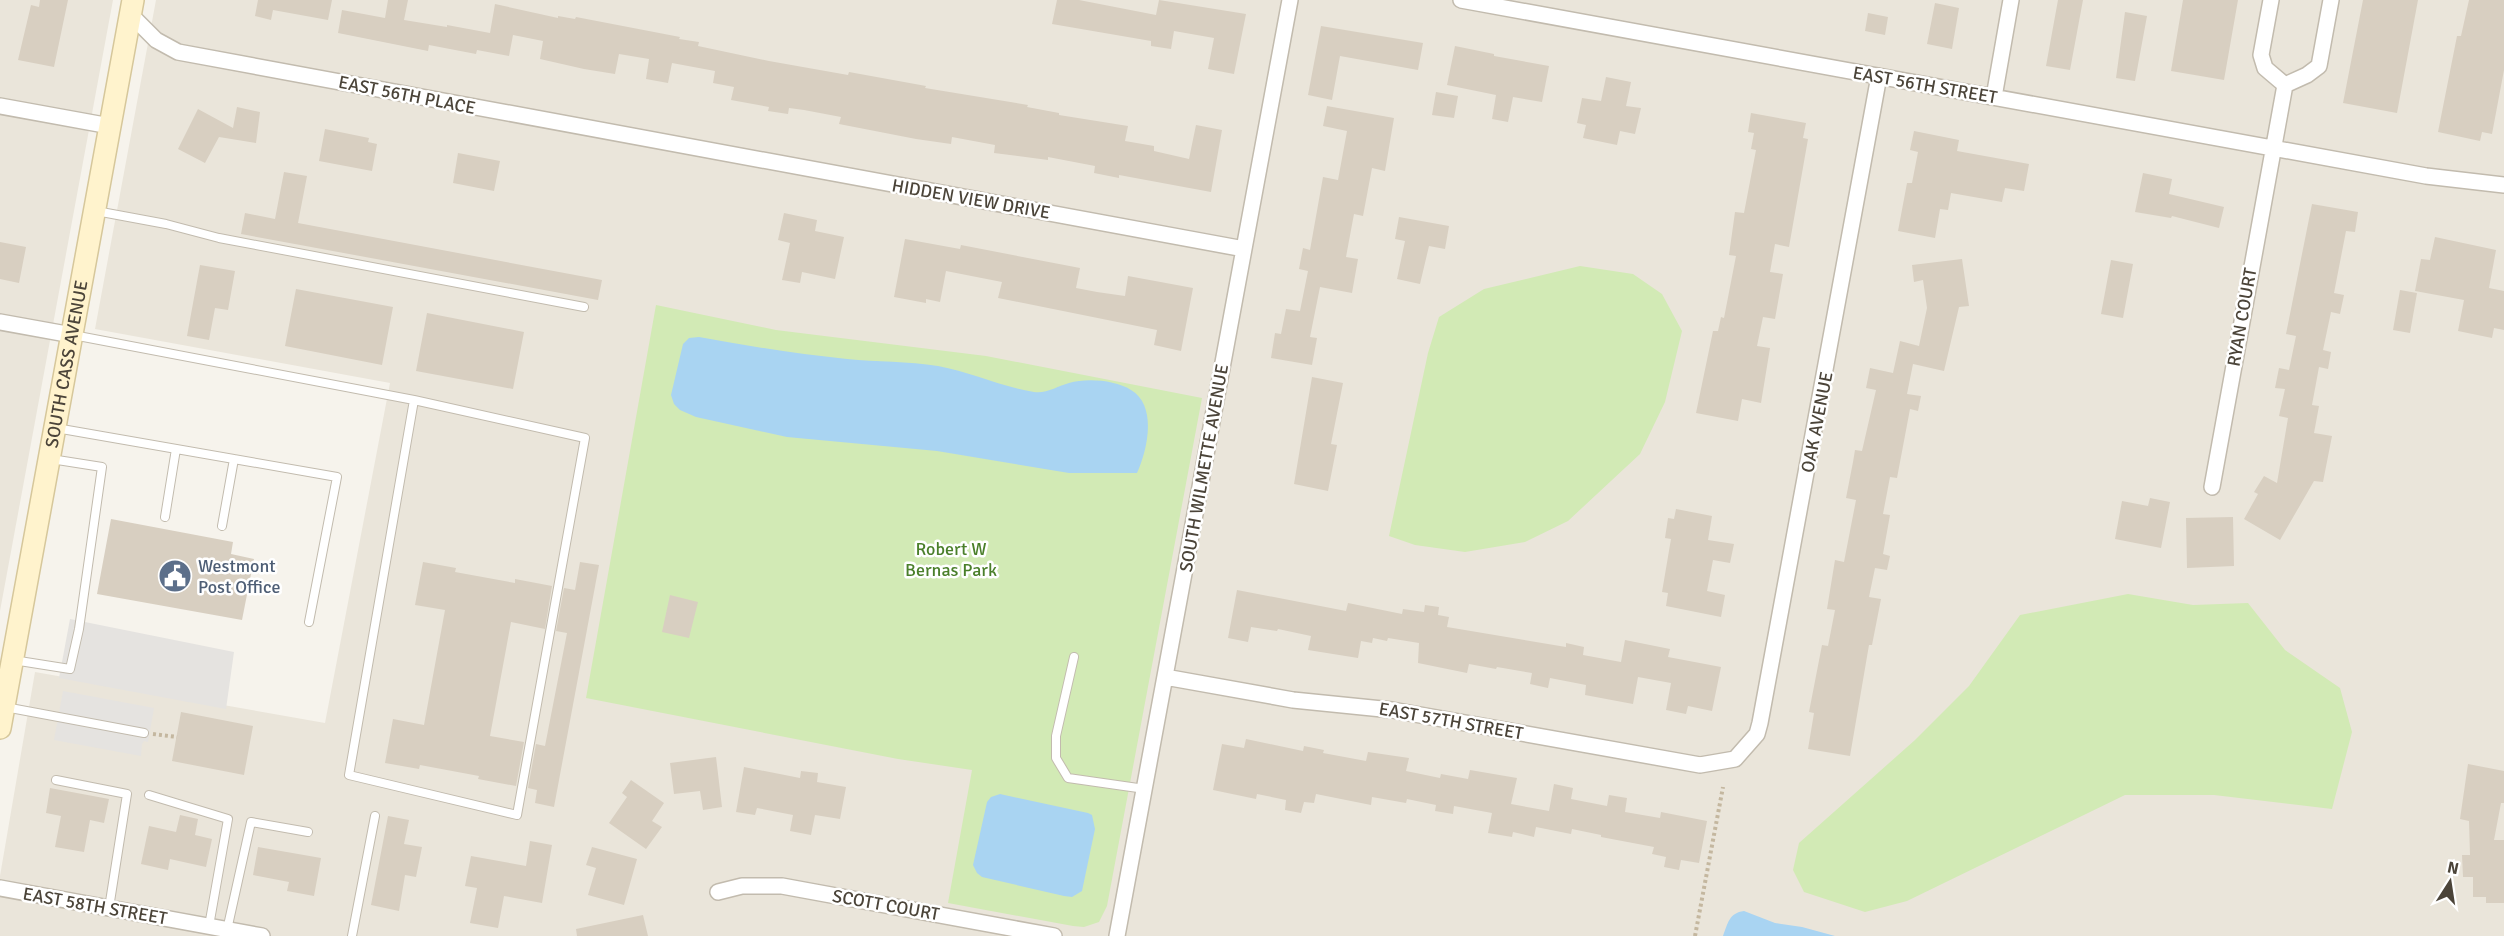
<svg xmlns="http://www.w3.org/2000/svg" width="2504" height="936" viewBox="0 0 2504 936" font-family="Signika,sans-serif">
<style>
.residential{fill:#eae5da}
.green{fill:#d2eab5}
.parking{fill:#e5e3e0}
.water{fill:#a9d4f2}
.building{fill:#d8cfc1}
.lines{fill:none;stroke-linecap:round;stroke-linejoin:round}
.lane-casing{stroke:#c2bbae;stroke-width:10}
.street-casing{stroke:#c2bbae;stroke-width:18}
.secondary-casing{stroke:#d6c79b;stroke-width:24}
.path{stroke:#c4b79f;stroke-width:4;stroke-dasharray:3 3;stroke-linecap:butt}
.lane{stroke:#fff;stroke-width:8}
.street{stroke:#fff;stroke-width:15}
.secondary{stroke:#fff3cd;stroke-width:21}
.labels{text-anchor:middle;dominant-baseline:central;stroke-width:5;stroke-linejoin:round;paint-order:stroke}
.street-label{font-size:18px;fill:#4b4439;stroke:#fff}
.park-label{font-size:18px;fill:#4a7f2a;stroke:#fff}
.service-label{font-size:18px;fill:#4e5e75;stroke:#fff;text-anchor:start}
</style>
<rect width="100%" height="100%" fill="#f6f3ec"/>
<path class="residential" d="M0,0H113L0,611Z
M156,0H2504V936H0V876L35,672L325,723L390,383L95,329Z"/>
<path class="green" d="M1580,266L1633,274L1662,294L1682,331L1665,402L1640,454L1568,521L1525,542L1465,552L1415,545L1389,536L1428,353L1439,317L1484,289Z
M656,305L776,330L986,356L1202,398L1107,906L1099,922L1084,927L1073,926L948,903L972,770L898,759L586,698Z
M2128,594L2193,605L2248,603L2285,650L2340,688L2352,732L2332,809L2214,795H2125L1907,901L1865,912L1804,892L1793,870L1799,843L1915,740L1969,686L2020,615Z"/>
<path class="parking" d="M70,619L234,652L226,709L59,678Z
M63,691L154,708L148,742L144,741L142,744L141,756L54,740Z"/>
<path class="water" d="M699,337C748,346 797,354 847,359C877,362 908,361 938,366C971,372 1002,387 1034,392C1046,394 1058,386 1069,383C1087,378 1115,380 1131,390C1158,406 1147,451 1137,473H1069L937,451L787,437L696,417L680,410L674,404L671,395L683,344L689,338Z
M1000,794L1088,813L1092,815L1095,829L1082,891L1072,897L1064,896L982,877L977,873L973,865L987,802L991,797Z
M1744,911L1775,923L1802,927L1835,936H1723C1728,923 1729,913 1744,911Z"/>
<path class="building" d="M40,0H68L54,67L18,60L31,5L39,7Z
M258,0H332L328,20L273,10L271,20L255,16Z
M388,0H408L404,20L447,27V25L490,33L495,4L558,18V16L575,19L576,17L680,37L679,39L699,42L698,46L769,61L848,75L849,72L926,86L925,88L1028,105L1027,107L1059,113V115L1128,126L1125,141L1154,146V151L1189,159L1196,125L1222,130L1211,192L1119,175V178L1094,173L1095,166L1048,157V160L994,153L995,145L952,137L951,144L916,139L839,124L841,117L804,110L789,108L788,114L768,111L769,107L731,100L734,87L713,83L715,71L672,63L668,83L646,79L649,59L619,54L615,74L584,69L540,59L543,41L513,35L509,56L477,50L476,54L429,45L428,51L338,33L342,10L385,18Z
M1057,0H1079L1156,15L1159,0L1246,14L1234,74L1208,69L1214,38L1174,31L1171,49L1151,46V41L1052,24Z
M2058,0H2083L2070,70L2046,66Z
M2183,0H2238L2224,80L2171,71Z
M2363,0H2418L2397,113L2343,103Z
M2469,0H2504V70L2492,134L2482,132L2480,141L2438,132L2457,36H2461Z
M1935,3L1959,8L1952,49L1927,44Z
M2125,12L2147,16L2135,81L2116,78Z
M1868,13L1888,17L1885,35L1865,31Z
M1321,26L1423,43L1418,70L1340,56L1332,100L1308,95Z
M1455,46L1494,54V56L1549,66L1542,102L1513,97L1508,122L1492,119L1496,95L1447,85Z
M1606,77L1631,82L1626,106L1641,108L1635,134L1620,131L1617,145L1583,138L1586,125L1577,123L1582,98L1601,101Z
M1436,92L1458,96L1454,118L1432,115Z
M1327,106L1394,118L1385,171L1372,168L1363,216L1354,214L1346,257L1358,259L1352,293L1320,287L1310,337L1317,338L1312,365L1271,358L1275,333L1281,334L1286,309L1300,311L1308,271L1299,269L1303,248L1310,250L1323,177L1338,180L1347,131L1323,126Z
M237,107L260,112L256,143L219,137L205,163L178,149L198,109L233,128Z
M1751,113L1806,123L1803,138L1808,139L1789,247L1775,244L1770,272L1783,274L1775,319L1763,317L1757,346L1770,348L1761,403L1742,399L1738,421L1696,413L1713,331H1718L1721,317L1724,318L1736,256L1729,255L1735,212L1744,213L1756,150L1751,149L1754,133L1748,132Z
M325,129L369,138L368,142L377,144L372,171L319,161Z
M1914,131L1959,140L1957,151L2029,164L2024,191L2005,188L2002,202L1951,193L1948,210L1940,209L1935,238L1898,231L1907,183H1912L1918,152L1910,150Z
M458,153L500,161L494,191L453,183Z
M284,172L307,176L298,223L602,280L598,300L241,234L245,213L275,219Z
M2143,173L2172,179L2169,194L2224,207L2219,228L2172,216L2171,218L2135,212Z
M2312,204L2358,212L2355,232L2346,231L2334,293L2344,295L2340,314L2331,312L2323,350L2331,352L2328,369L2319,367L2312,405L2319,406L2314,433L2332,436L2323,482L2314,481L2280,540L2244,519L2258,494L2254,492L2264,476L2277,483L2288,418L2279,416L2285,389L2275,388L2279,368L2289,370L2296,336L2286,334Z
M784,213L817,220L815,231L844,237L835,279L802,272L800,283L782,280L790,243L778,240Z
M1399,217L1449,226L1445,249L1429,246L1420,284L1397,279L1405,241L1395,239Z
M2435,237L2496,250L2489,288L2504,291V330L2494,328L2492,338L2458,331L2464,300L2415,291L2421,259L2430,260Z
M905,239L960,249L961,245L1080,268L1076,288L1097,292L1125,296L1128,276L1193,288L1181,351L1154,345L1157,330L998,298L1002,282L946,271L940,302L926,299V303L894,297Z
M0,242L26,247L19,283L0,279Z
M1962,259L1969,306L1959,307L1944,371L1913,364L1907,394L1921,396L1918,411L1910,409L1897,478L1890,477L1883,514L1890,515L1883,554L1890,556L1887,570L1875,568L1869,597L1881,599L1872,645H1869L1850,756L1808,749L1814,713L1809,712L1822,645L1828,646L1835,610L1827,609L1835,560L1844,562L1856,500L1846,498L1853,462L1855,450L1862,451L1876,390L1866,388L1870,368L1893,373L1900,341L1919,346L1927,308L1923,280L1914,282L1912,265Z
M2111,260L2133,264L2123,318L2101,314Z
M200,265L235,271L228,310L215,308L209,340L187,336Z
M296,289L393,307L382,365L285,346Z
M2400,290L2417,293L2410,333L2393,330Z
M427,313L524,332L513,389L416,371Z
M1312,377L1343,383L1331,444L1337,445L1328,491L1294,484Z
M2150,498L2170,502L2161,548L2115,539L2122,501L2148,506Z
M1676,509L1712,516L1708,540L1734,544L1730,563L1713,560L1707,591L1725,595L1721,617L1666,606L1668,593L1662,592L1671,539L1665,538L1668,518L1674,519Z
M2233,517L2234,566L2187,568L2186,518Z
M111,519L233,542L231,554L254,559L242,620L97,594Z
M423,562L456,568L455,572L515,583V579L552,586L545,629L511,622L490,736L524,742L516,786L478,779L479,776L420,765L419,769L385,763L393,719L424,725L445,610L415,605Z
M580,562L599,565L554,807L535,803L537,790L528,788L536,744L545,746L567,633L556,631L564,588L575,590Z
M1237,590L1346,611L1348,603L1402,614L1403,609L1424,612L1425,605L1439,607L1438,615L1449,617L1447,627L1566,647V643L1584,647L1583,655L1621,662L1625,640L1670,649L1668,657L1721,667L1712,711L1688,706L1686,714L1666,710L1671,683L1638,677L1633,704L1585,695L1586,685L1550,678L1548,688L1530,684L1532,673L1497,667L1496,669L1469,664L1467,673L1418,663L1419,643L1388,638L1387,641L1373,638L1372,643L1361,641L1358,658L1308,650L1311,636L1278,629L1277,631L1251,627L1248,642L1228,638Z
M670,595L698,602L689,638L662,632Z
M181,712L253,726L244,775L172,761Z
M1246,739L1303,751L1304,746L1324,750L1323,753L1366,761L1368,752L1409,758L1406,771L1440,778L1441,774L1468,779L1470,770L1517,778L1511,804L1549,811L1554,784L1573,788L1571,799L1607,806L1609,795L1627,798L1625,812L1660,818L1661,812L1707,821L1699,863L1681,860L1679,870L1664,867L1666,857L1652,854L1654,847L1601,837V835L1572,829L1571,834L1536,827L1534,837L1513,832L1512,837L1488,833L1492,813L1454,806L1453,814L1435,811L1436,805L1407,799L1406,803L1372,797L1371,805L1316,794L1314,803L1304,802L1301,813L1285,810L1286,800L1257,794L1256,799L1213,790L1222,744L1244,748Z
M716,757L722,807L703,810L700,791L674,794L670,763Z
M2468,764L2504,771V803H2501L2494,840H2504V903H2486V897H2473V877H2463L2462,855H2470L2469,821L2460,819Z
M744,767L800,778L801,771L818,773L817,782L846,787L840,819L815,815L811,835L790,831L793,815L757,808L755,815L736,812Z
M631,780L664,803L652,821L662,827L646,849L609,823L627,797L622,793Z
M50,788L109,799L104,823L90,820L84,852L55,847L61,816L46,813Z
M180,815L198,819L195,835L212,839L206,867L170,859L168,870L141,864L149,826L176,832Z
M388,816L409,820L404,844L422,847L416,877L405,875L399,911L371,905Z
M530,841L552,845L542,903L504,896L498,928L470,923L477,888L465,886L471,856L526,866Z
M258,847L321,858L314,896L287,891L289,882L253,875Z
M592,847L637,859L624,905L588,895L596,868L586,865Z
M643,915L648,936H577L576,929Z"/>
<g class="lines">
<defs>
<path id="lane" d="M96,211L166,224L219,238L584,307
M73,335L414,400L349,775L517,815L585,438L414,400
M56,428L337,477L309,622
M165,517L176,449
M222,526L234,459
M1074,657L1056,736V758L1068,778L1145,789
M13,660L70,669L79,629L102,467L51,459
M5,707L144,733
M56,780L127,794L109,908
M149,795L228,819L209,926
M227,930L251,822L308,832
M352,936L375,816"/>
<path id="street" d="M1461,0L2426,176L2504,185
M2271,0L2261,55L2265,68L2285,85
M130,14L156,40L178,52L1244,249
M2285,85L2307,75L2319,66L2331,0
M1994,97L2011,0
M0,106L110,126
M0,322L72,335
M2212,487L2285,85
M1165,677L1293,700L1392,710L1700,765L1735,759L1757,734L1760,723L1879,76
M0,888L262,936
M718,892L742,886H782L1054,936
M1117,936L1290,0"/>
<g id="secondary">
<path id="s1" d="M0,728L133,0"/>
</g>
</defs>
<use href="#lane" class="lane-casing"/>
<use href="#street" class="street-casing"/>
<use href="#secondary" class="secondary-casing"/>
<path class="path" d="M153,734L177,737
M1695,936L1723,787"/>
<use href="#lane" class="lane"/>
<use href="#street" class="street"/>
<use href="#secondary" class="secondary"/>
</g>
<defs>
<symbol id="civic-disc" viewBox="-11 -11 22 22"><circle r="9.5" fill="#5c6f8a" stroke="#fff"/><path d="M-.6-6.5H3V-4.5H.6V-3L4-1V1h2V6H-6V1h2V-1L-.6-3ZM-1.2 2.5V6h2.4V2.5Z" fill="#fff"/></symbol>
</defs>
<g fill-rule="evenodd">
<use href="#civic-disc" x="156" y="557" width="38" height="38"/>
</g>
<g class="labels">
<g class="street-label">
<text transform="translate(1925 85) rotate(10)">EAST 56TH STREET</text>
<text transform="translate(407 95) rotate(11)">EAST 56TH PLACE</text>
<text transform="translate(971 199) rotate(10)">HIDDEN VIEW DRIVE</text>
<text transform="translate(2242 317) rotate(-80)">RYAN COURT</text>
<text stroke="none"><textPath href="#s1" startOffset="370">SOUTH CASS AVENUE</textPath></text>
<text transform="translate(1817 422) rotate(-79)">OAK AVENUE</text>
<text transform="translate(1204 468) rotate(-80)">SOUTH WILMETTE AVENUE</text>
<text transform="translate(1451 721) rotate(10)">EAST 57TH STREET</text>
<text transform="translate(886 905) rotate(10)">SCOTT COURT</text>
<text transform="translate(95 906) rotate(10)">EAST 58TH STREET</text>
</g>
<g class="park-label">
<text x="951" y="549">Robert W<tspan x="951" dy="21">Bernas Park</tspan></text>
</g>
<g class="service-label">
<text x="198" y="566">Westmont<tspan x="198" dy="21">Post Office</tspan></text>
</g>
</g>
<g transform="translate(2450 882) rotate(12)" stroke="#ffffff" stroke-width="4.5" paint-order="stroke">
<path d="M0-4.5L10 22L0 15L-10 22Z" fill="#4b4439"/>
<text y="-9" font-size="16" font-weight="bold" text-anchor="middle" fill="#4b4439">N</text>
</g>
</svg>
